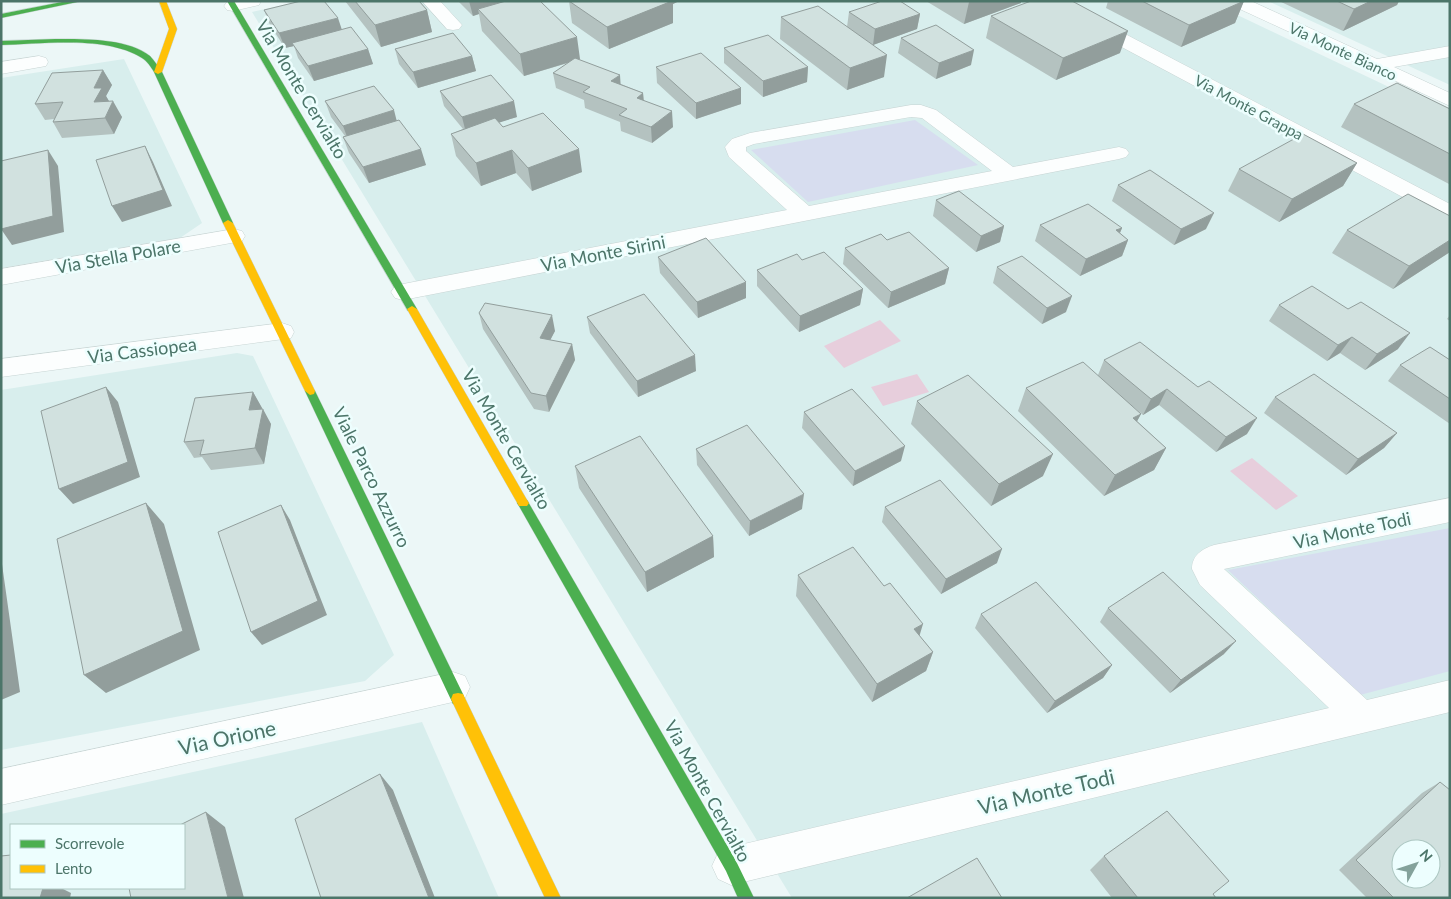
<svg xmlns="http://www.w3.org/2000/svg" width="1451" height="899" viewBox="0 0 1451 899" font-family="Lato,sans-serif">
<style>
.residential{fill:#d8eeed;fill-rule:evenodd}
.green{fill:#d7ddef}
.water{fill:#e7cedc}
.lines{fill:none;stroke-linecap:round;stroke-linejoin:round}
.street-casing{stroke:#c7d4d3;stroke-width:1}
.fast-casing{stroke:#c7d5d3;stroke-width:1}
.slow-casing{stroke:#c7d5d3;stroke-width:1}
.street{fill:#fcfefe;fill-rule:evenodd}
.fast{fill:#4caf50;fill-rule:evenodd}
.slow{fill:#ffc107;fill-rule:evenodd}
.wall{fill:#b4c2c0}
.shaded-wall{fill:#929e9c}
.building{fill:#d1e1df;stroke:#929e9c;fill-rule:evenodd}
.labels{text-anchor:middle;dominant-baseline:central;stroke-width:5;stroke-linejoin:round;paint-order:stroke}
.far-street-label{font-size:15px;fill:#4c7569;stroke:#edfefe}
.street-label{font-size:18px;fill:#4c7569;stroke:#edfefe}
.near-street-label{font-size:21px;fill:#4c7569;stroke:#edfefe}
</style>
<rect width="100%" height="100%" fill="#ecf7f7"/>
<path class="residential" d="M301,1H1208L1450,116V898H792L252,12ZM1401,849H1431V879H1401Z
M1268,1H1450V85Z
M124,59L202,223L180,238L1,268V78Z
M237,353L253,356L394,655L365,681L1,750V390Z
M422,722L499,898H1V814ZM11,825H184V888H11Z"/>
<path class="green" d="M915,120L978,165L808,202L751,150Z
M1450,528V671L1360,695L1228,570Z"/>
<path class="water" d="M880,320L901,341L844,368L824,346Z
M917,374L929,392L883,406L871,387Z
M1252,458L1298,496L1276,510L1230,471Z"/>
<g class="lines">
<defs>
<path id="street" d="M231,1H261L259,5L233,11L227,10L224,6L227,2Z
M422,1H440L462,25L459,29L453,30L447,29Z
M1041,1H1062L1450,204V220L1442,218L1043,5Z
M1229,1H1251L1377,59L1450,46V57L1394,67L1450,93V106L1231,5Z
M39,56L46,58L48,62L46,66L1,74V62Z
M911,105H921L936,110L1013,167L1119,147L1126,149L1129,153L1126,157L1119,159L403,300L395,298L391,292L395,286L403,284L787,210L729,157L725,147L732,139L750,133ZM911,117L922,118L992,171L809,206L746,151V147L754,144Z
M234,229L242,231L245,236L242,241L1,285V269Z
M282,323L291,326L294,332L291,338L1,377V359Z
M1450,498V522L1224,569L1367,700L1450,680V712L731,885L718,879L712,866L718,853L731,847L1329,708L1200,585L1192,569C1192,555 1202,549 1214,545Z
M453,672L465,676L470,687L465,698L453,702L1,805V769Z"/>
<path id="fast" d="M67,1H82L1,18V14Z
M227,1H234L417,309L416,311H408Z
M55,39C82,39 128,38 150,56C155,61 158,67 162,72L233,223L231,225H225L223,223L154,72C151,67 147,61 142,58C106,35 42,44 1,45V41Z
M310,387L315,391L463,694L465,699L463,704L458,705L453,704L305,391Z
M523,498L527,500L736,861L754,898H738L726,871L519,506L517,503L519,500Z"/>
<path id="slow" d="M159,1H166L177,29L162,72L158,74L154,72L169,29Z
M228,220L233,223L315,391L314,394L310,395L305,391L223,223Z
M412,306L417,309L527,500L529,503L527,506H519L407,309Z
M458,693L463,694L561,898H545L451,699L453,694Z"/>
</defs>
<use href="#street" class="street-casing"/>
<use href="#fast" class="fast-casing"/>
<use href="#slow" class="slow-casing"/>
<use href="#street" class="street"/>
<use href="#fast" class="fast"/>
<use href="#slow" class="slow"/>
</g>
<path class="wall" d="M345,1H419L427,10L432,32L381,47Z
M458,1H540L579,59L621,84L643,93L644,100L673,127L652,143L621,131L620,122L585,108L584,100L556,88L553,73L568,63L524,76L482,31L479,14L473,16Z
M569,1H679L673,4V23L609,49L572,23Z
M926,1H1021V3L964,24Z
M1108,1H1244L1235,23L1181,47L1106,8Z
M1279,1H1399L1397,5L1343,31Z
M264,10L341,30L368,49L373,64L314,81L298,58L294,46L285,48L270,25Z
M849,12L920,14L917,29L873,45L847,27Z
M991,16L1120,53L1056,80L986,38Z
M781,17L884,77L847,90L780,39Z
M901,38L971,65L936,79L898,53Z
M724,48L808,67L807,82L763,97L724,63Z
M395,49L472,56L476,71L418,88L399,64Z
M656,67L741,88V104L696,119L657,83Z
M103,70L112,85L106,96L109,101L122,117L114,134L62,138L53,122L54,119L45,120L35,104Z
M440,91L517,117L499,122L503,127L582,172L532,191L516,173L481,186L456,156L451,134L463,129L444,106Z
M325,101L397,120L426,165L369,183L349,153L343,137L345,136L331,117Z
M1354,104L1450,109V184H1449L1341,127Z
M1357,163L1343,186L1279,222L1228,191L1239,169Z
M1118,185L1206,229L1174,245L1112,201Z
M936,200L1004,226L1000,242L976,252L933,216Z
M1450,216V252L1393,289L1332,253L1347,230Z
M1040,225L1122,228L1120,233L1128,240L1122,256L1080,276L1035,241Z
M887,240L949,268L945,284L888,308L843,264L845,248Z
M658,257L746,298L698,318L660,273Z
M802,260L863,289L860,305L799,332L757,286V270Z
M997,267L1066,312L1042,324L993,283Z
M1279,305L1398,349L1365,370L1340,353L1327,361L1269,321Z
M479,313L555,331L550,340L572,344L575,360L549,412L534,409L483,329Z
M1450,315V321L1447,319Z
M587,317L696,371L638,397L590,333Z
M1104,360L1198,387L1247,434L1216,452L1159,405L1143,415L1130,404L1141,414L1137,421L1166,448L1154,470L1104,496L1018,411L1026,388L1098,375Z
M1450,360V424L1388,381L1400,365Z
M253,392L262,408L261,409L271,424L264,464L211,470L202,457L194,458L184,442Z
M1275,397L1397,433L1384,448L1346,475L1264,413Z
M917,401L1043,476L991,506L911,424Z
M804,412L901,461L853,486L802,428Z
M696,449L802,509L749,536L697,465Z
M575,466L713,536L714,557L647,592L579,488Z
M885,507L997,563L941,594L882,522Z
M798,575L919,635L933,652L926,671L872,702L796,596Z
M1108,608L1224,654L1170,693L1100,622Z
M981,614L1112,665L1103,678L1047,713L975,628Z
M1440,782L1450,898H1367L1339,870L1422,793Z
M1104,856L1213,894L1216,898H1112L1090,870Z"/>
<path class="shaded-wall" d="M469,1H521L478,9L479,14L473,16Z
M654,1H679L673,4V23L609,49L607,27Z
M972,1H1021V3L964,24L969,2Z
M1244,1L1235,23L1181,47L1189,25Z
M1371,1H1399L1397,5L1343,31L1354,9Z
M427,10L432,32L381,47L375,25Z
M920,14L917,29L873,45L875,29Z
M338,18L343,33L292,43L294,46L285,48L279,33Z
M1128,31L1120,53L1056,80L1063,58Z
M577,37L580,59L524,76L520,54Z
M368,49L373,64L314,81L308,66Z
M974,50L971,65L936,79L939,63Z
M887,55L884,77L847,90L850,68Z
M472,56L476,71L418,88L413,72Z
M808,67L807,82L763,97V81Z
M103,70L112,85L106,96L110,103L94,102V88Z
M620,75L621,90L611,81Z
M741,88V104L696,119V103Z
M643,93L644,108L637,98Z
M113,101L122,117L114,134L105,118Z
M514,101L517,117L466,133L462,117Z
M394,110L398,126L349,142L343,126Z
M672,111L673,127L652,143L651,127Z
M145,146L153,162L172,206L122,222L112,206Z
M421,149L426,165L369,183L363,167Z
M579,149L582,172L532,191L528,168Z
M48,150L58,166L64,232L12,245L1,229Z
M512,150L516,173L481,186L476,163Z
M1357,163L1343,186L1279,222L1292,199Z
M1214,213L1206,229L1174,245L1181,229Z
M1004,226L1000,242L976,252L981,236Z
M1122,228L1115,244L1116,230Z
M1128,240L1122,256L1080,276L1086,259Z
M1450,240V252L1393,289L1409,266Z
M949,268L945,284L888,308L891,292Z
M746,282V298L698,318L697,302Z
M863,289L860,305L799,332L800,316Z
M1072,296L1066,312L1042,324L1047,308Z
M552,315L555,331L543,354L540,338Z
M1410,333L1398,349L1365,370L1377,354Z
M1352,337L1340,353L1327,361L1338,345Z
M572,344L575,360L549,412L546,396Z
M695,355L696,371L638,397L637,381Z
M106,387L118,402L140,477L73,504L59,489Z
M1167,389L1159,405L1143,415L1151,399Z
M253,392L262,408L258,426L249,410Z
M263,409L271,424L264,464L255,448Z
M1141,414L1129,436L1133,418Z
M1257,418L1247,434L1216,452L1226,437Z
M1397,433L1384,448L1346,475L1358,459Z
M905,446L901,461L853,486L855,471Z
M1166,448L1154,470L1104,496L1115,475Z
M1053,454L1043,476L991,506L999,484Z
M804,494L802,509L749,536L750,521Z
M146,503L164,524L200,650L106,693L84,675Z
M281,505L290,520L327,615L262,645L251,632Z
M713,536L714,557L647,592L645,572Z
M1002,549L997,563L941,594L946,579Z
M1,557L20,692L1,700Z
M923,624L917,644L914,629Z
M1236,641L1224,654L1170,693L1181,680Z
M933,652L926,671L872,702L877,684Z
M1112,665L1103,678L1047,713L1055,701Z
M380,774L393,790L435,898H429Z
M206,812L225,827L244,898H228Z
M41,888H63V889L71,893L70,898H40Z"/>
<path class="building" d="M301,1H324L338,18L279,33L264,10Z
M355,1H419L427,10L375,25Z
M506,1H540L577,37L520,54L478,9Z
M569,1H672L607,27Z
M882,1H900L920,14L875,29L849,12Z
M1031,1H1072L1128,31L1063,58L991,16Z
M1142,1H1244L1189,25Z
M1337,1H1371L1354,9Z
M818,6L887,55L850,68L781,17Z
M936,25L974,50L939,63L901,38Z
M351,27L368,49L308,66L292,43Z
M453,33L472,56L413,72L395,49Z
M768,35L808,67L763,81L724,48Z
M701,53L741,88L696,103L656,67Z
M575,58L620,75L611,81L643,93L637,98L672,111L651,127L619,115L627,109L583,92L590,87L553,73Z
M103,70L94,88H102L94,102L113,101L105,118L53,122L63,102L35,104L52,73Z
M491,75L514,101L462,117L440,91Z
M1397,83L1450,109V154L1354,104Z
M374,86L394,110L343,126L325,101Z
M543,113L579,149L528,168L512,150L476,163L451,134L495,118L503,127Z
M399,120L421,149L363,167L343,137Z
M1303,134L1357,163L1292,199L1239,169Z
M145,146L163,190L112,206L96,160Z
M48,150L53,216L1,229V161Z
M1150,170L1214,213L1181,229L1118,185Z
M959,191L1004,226L981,236L936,200Z
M1408,194L1450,216V240L1409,266L1347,230Z
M1088,204L1122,228L1116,230L1128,240L1086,259L1040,225Z
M909,232L949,268L891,292L845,248L881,234L887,240Z
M706,238L746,282L697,302L658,257Z
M824,252L863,289L800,316L757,270L797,254L802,260Z
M1022,256L1072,296L1047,308L997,267Z
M1312,286L1348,309L1361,302L1410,333L1377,354L1352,337L1338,345L1279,305Z
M644,294L695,355L637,381L587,317Z
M485,303L552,315L540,338L572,344L546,396L531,393L479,313Z
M1140,342L1198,387L1209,381L1257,418L1226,437L1167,389L1151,399L1104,360Z
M1430,347L1450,360V399L1400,365Z
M1083,362L1141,414L1133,418L1166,448L1115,475L1026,388Z
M1314,374L1397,433L1358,459L1275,397Z
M968,375L1053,454L999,484L917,401Z
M106,387L128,462L59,489L41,411Z
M852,389L905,446L855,471L804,412Z
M253,392L249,410L263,409L255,448L200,455L204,440L184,442L195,398Z
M747,425L804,494L750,521L696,449Z
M640,436L713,536L645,572L575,466Z
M940,480L1002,549L946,579L885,507Z
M146,503L183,631L84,675L57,539Z
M281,505L318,601L251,632L218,532Z
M853,547L884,586L890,583L923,624L914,629L933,652L877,684L798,575Z
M1163,572L1236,641L1181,680L1108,608Z
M1036,582L1112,665L1055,701L981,614Z
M380,774L429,898H321L295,819Z
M1440,782L1450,790V898H1394L1356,860ZM1401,849H1431V879H1401Z
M1167,811L1229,881L1213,894L1216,898H1138L1104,856Z
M206,812L228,898H131L129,888H184V825H180Z
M11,855V888H43L40,898H1V856Z
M977,858L1002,898H907Z"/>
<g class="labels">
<g class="far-street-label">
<text transform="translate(1343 51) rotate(25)">Via Monte Bianco</text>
<text transform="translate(1249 107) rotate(28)">Via Monte Grappa</text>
</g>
<g class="street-label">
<text transform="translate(302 89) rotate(59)">Via Monte Cervialto</text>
<text transform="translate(603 253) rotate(-11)">Via Monte Sirini</text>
<text transform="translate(118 256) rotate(-10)">Via Stella Polare</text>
<text transform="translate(142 350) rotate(-7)">Via Cassiopea</text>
<text transform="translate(507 439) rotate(60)">Via Monte Cervialto</text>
<text transform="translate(372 477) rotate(64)">Viale Parco Azzurro</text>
<text transform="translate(1352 530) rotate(-12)">Via Monte Todi</text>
<text transform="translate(708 791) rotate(61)">Via Monte Cervialto</text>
</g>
<g class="near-street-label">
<text transform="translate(227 737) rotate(-12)">Via Orione</text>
<text transform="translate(1046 791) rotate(-13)">Via Monte Todi</text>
</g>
</g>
<rect width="1451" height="899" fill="none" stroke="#4c7569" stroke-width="5"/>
<rect x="10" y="824" width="175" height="65" fill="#edfefe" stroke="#adc7c2"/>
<rect x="20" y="840" width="25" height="8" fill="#4caf50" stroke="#adc7c2"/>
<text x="55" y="849" font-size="15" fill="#4c7569">Scorrevole</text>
<rect x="20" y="865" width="25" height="8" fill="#ffc107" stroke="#adc7c2"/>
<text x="55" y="874" font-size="15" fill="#4c7569">Lento</text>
<g transform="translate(1416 864) rotate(50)"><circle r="24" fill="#edfefe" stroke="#adc7c2"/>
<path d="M0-4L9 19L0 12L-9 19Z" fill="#84a29b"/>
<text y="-8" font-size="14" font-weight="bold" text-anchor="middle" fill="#4c7569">N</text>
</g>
</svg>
